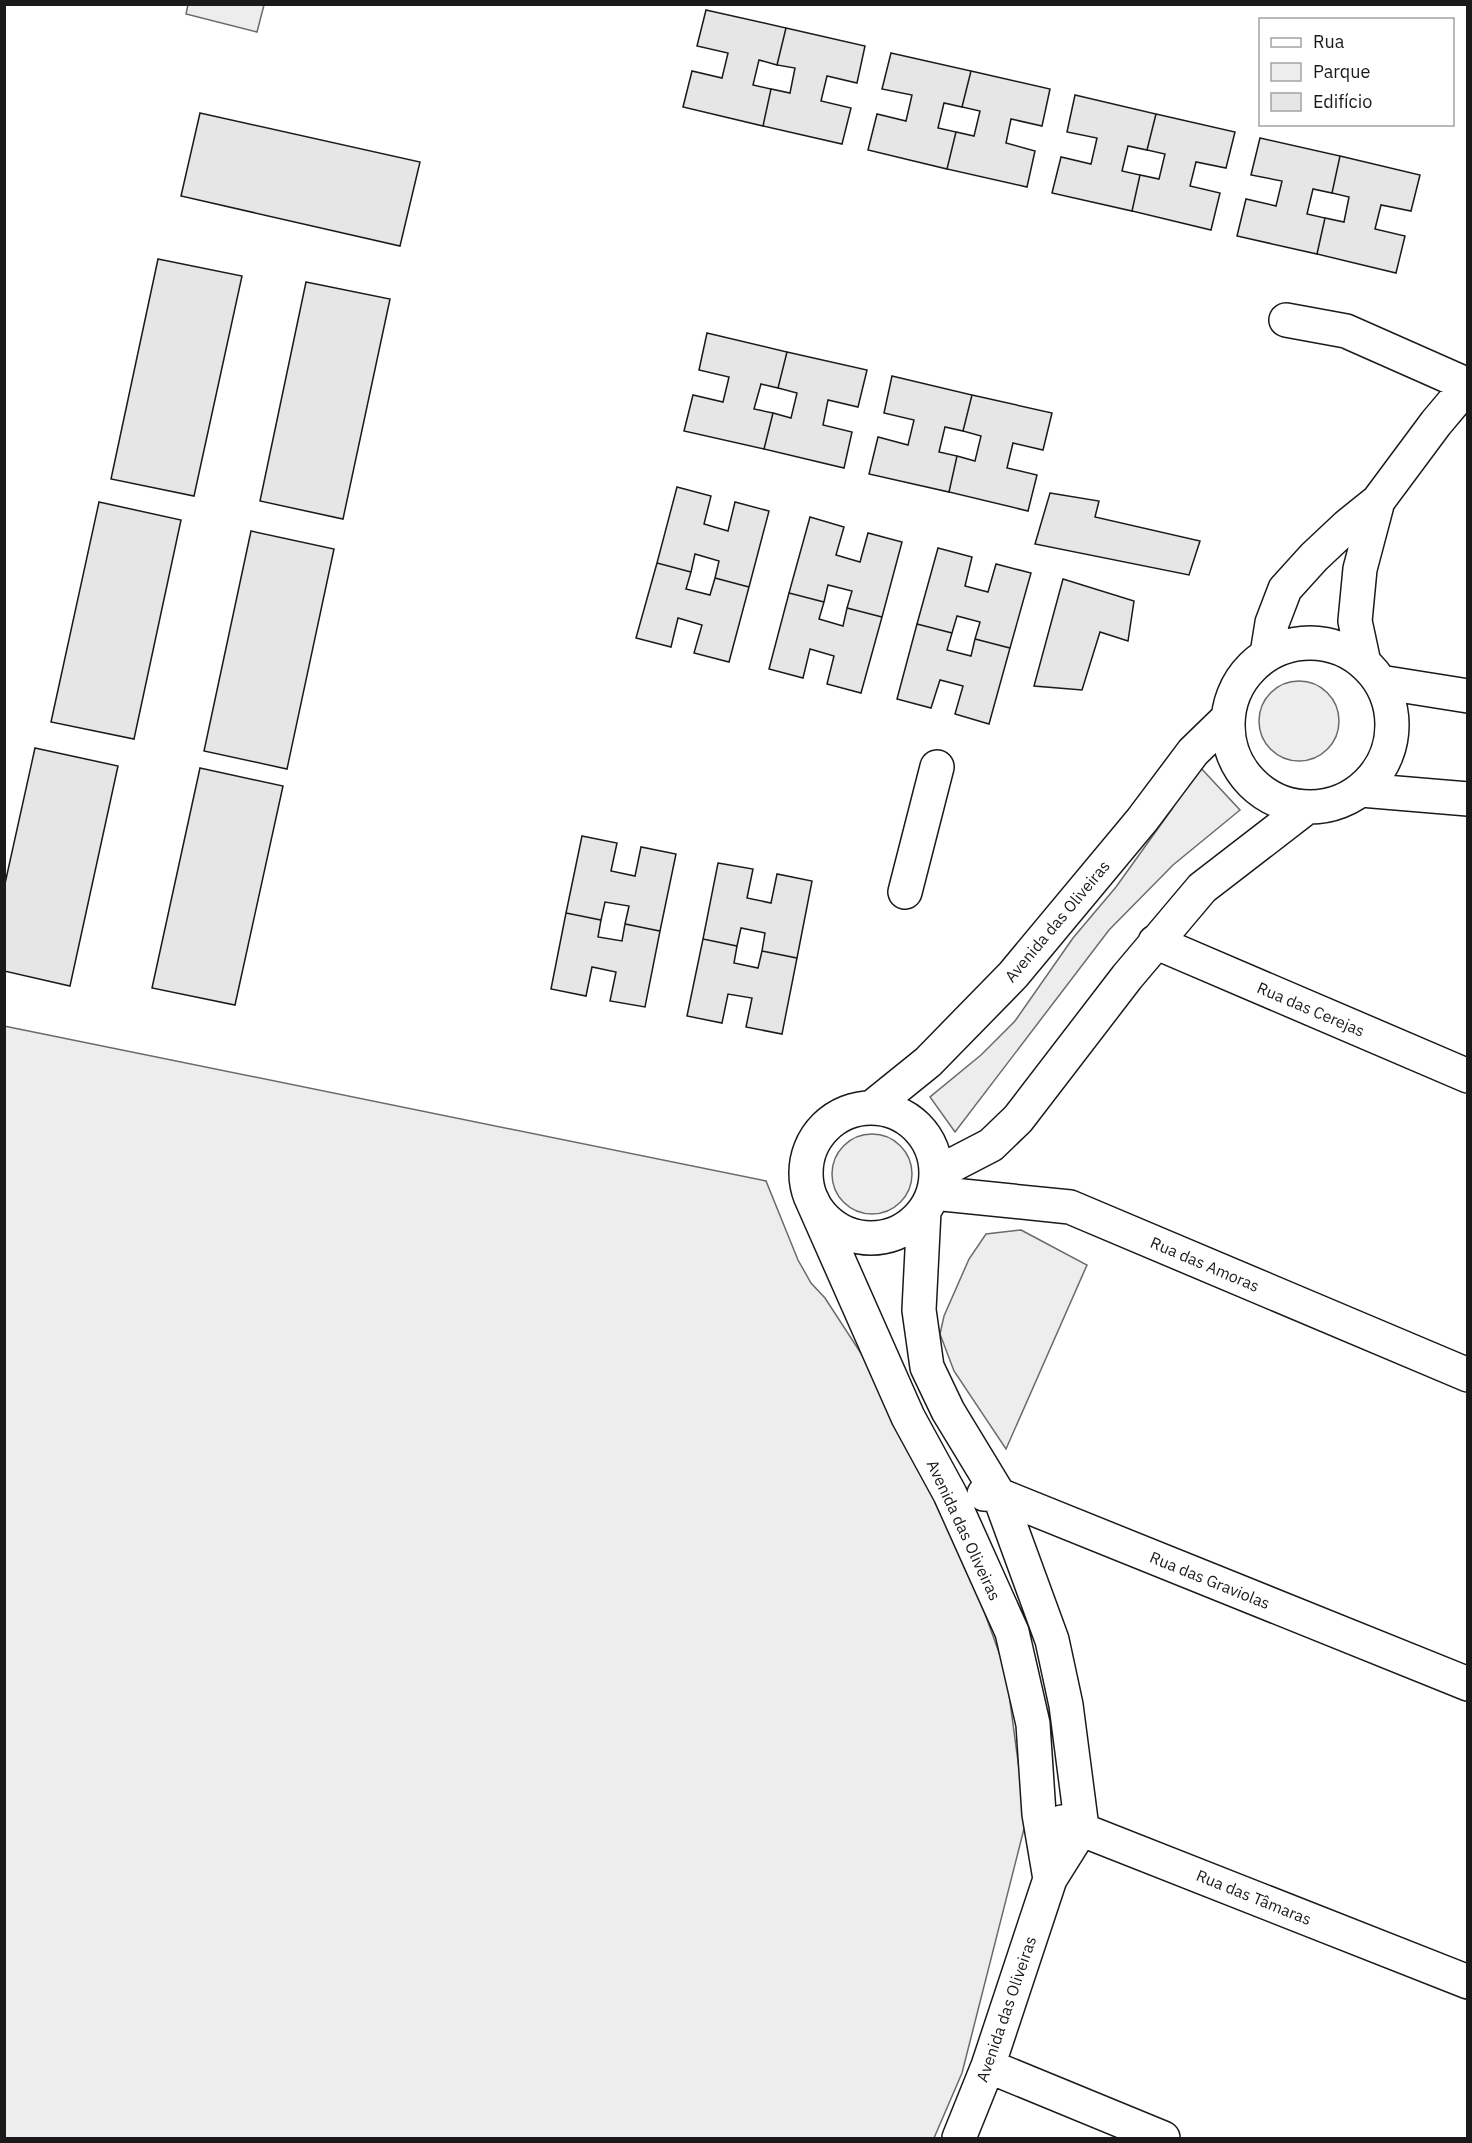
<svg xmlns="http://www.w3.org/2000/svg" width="1472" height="2143" viewBox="0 0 1472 2143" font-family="'IBM Plex Sans',sans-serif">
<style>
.green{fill:#ededed;stroke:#6a6a6a;stroke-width:1.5}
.building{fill:#e6e6e6;stroke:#1a1a1a;stroke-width:1.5}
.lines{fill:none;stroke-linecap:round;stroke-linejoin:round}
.minor-casing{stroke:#1a1a1a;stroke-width:36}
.minor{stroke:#fff;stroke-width:33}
.labels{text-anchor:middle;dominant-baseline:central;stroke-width:4.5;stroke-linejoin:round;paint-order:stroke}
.street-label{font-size:16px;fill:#1a1a1a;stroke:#fff}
</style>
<rect width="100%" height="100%" fill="#fff"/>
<path class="green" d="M188,5V4L264,5L257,32L186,14Z
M1259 721a40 40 0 1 1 80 0a40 40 0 1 1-80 0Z
M1198,765L1240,810L1173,865L1109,930L955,1132L930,1097L981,1055L1015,1021L1073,938L1116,887L1172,809Z
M4,1026L766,1181L798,1260L811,1283L825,1298L881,1384L967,1564L1006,1672L1026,1821L962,2073L934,2138H5Z
M832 1174a40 40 0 1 1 80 0a40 40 0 1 1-80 0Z
M1021,1230L1087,1265L1006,1449L954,1371L940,1334L944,1316L969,1259L986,1234Z"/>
<path class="building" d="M706,10L786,28L777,65L759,60L753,85L771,89L763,126L683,107L692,71L722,78L728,53L697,46Z
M786,28L865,46L857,83L827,76L821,101L851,108L842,144L763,126L771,89L790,93L795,68L777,65Z
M891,53L971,71L962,107L944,103L938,128L956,132L947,169L868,150L877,114L906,121L912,95L882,89Z
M971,71L1050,89L1042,126L1011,119L1006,143L1035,151L1027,187L947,169L956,132L974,136L980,111L962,107Z
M1075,95L1156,114L1147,150L1128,146L1122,171L1140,175L1132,211L1052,193L1061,157L1091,164L1097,138L1067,132Z
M200,113L420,162L400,246L181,196Z
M1156,114L1235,132L1226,168L1196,162L1190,186L1220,193L1211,230L1132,211L1140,175L1159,179L1165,154L1147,150Z
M1260,138L1340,156L1332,193L1313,189L1307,214L1325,218L1317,254L1237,236L1246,199L1276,206L1282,181L1251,175Z
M1340,156L1420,175L1411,211L1381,205L1375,229L1405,236L1396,273L1317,254L1325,218L1344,222L1349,197L1332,193Z
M158,259L242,276L194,496L111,479Z
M306,282L390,299L343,519L260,501Z
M707,333L787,352L778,388L761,384L754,409L773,413L764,449L684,431L693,395L723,402L729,377L699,370Z
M787,352L867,370L858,407L828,400L823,425L852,432L844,468L764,449L773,413L791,418L797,393L778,388Z
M892,376L972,395L963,431L945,427L939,452L957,456L949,492L869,474L878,437L908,445L914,420L884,413Z
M972,395L1052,413L1043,450L1013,443L1007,468L1037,475L1028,511L949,492L957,456L975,461L981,436L963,431Z
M677,487L711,496L704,524L728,531L735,502L769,511L749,587L715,578L719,561L695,554L691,572L657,563Z
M1050,493L1099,501L1095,517L1200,541L1189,575L1035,544Z
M99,502L181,520L134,739L51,722Z
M810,517L844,527L836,555L860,562L868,533L902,542L882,617L847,608L852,591L828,585L824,602L789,593Z
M251,531L334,549L287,769L204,751Z
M938,548L972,557L965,586L988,592L996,564L1031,573L1010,648L975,639L980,622L957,616L952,633L917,624Z
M657,563L691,572L686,589L710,595L715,578L749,587L729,662L694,653L702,625L678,618L671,647L636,638Z
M1063,579L1134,601L1128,641L1100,632L1082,690L1034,686Z
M789,593L824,602L819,619L843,626L847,608L882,617L861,693L827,684L834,656L810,649L803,678L769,669Z
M917,624L952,633L947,650L971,656L975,639L1010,648L989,724L955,714L963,686L940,680L931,708L897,699Z
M35,748L118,766L70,986L4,971V888Z
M200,768L283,786L235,1005L152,988Z
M582,836L617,843L611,871L635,876L641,847L676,854L660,931L625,924L629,906L605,902L601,920L566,913Z
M718,863L753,869L747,898L771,903L777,874L812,881L797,958L762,951L765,933L741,928L737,946L703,939Z
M566,913L601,920L598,937L622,941L625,924L660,931L645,1007L610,1001L616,972L592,967L586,996L551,989Z
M703,939L737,946L734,963L758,968L762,951L797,958L782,1034L746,1027L752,998L728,994L722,1023L687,1016Z"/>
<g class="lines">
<defs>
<path id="minor" d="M1286,320L1346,331L1468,385
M1228 725a82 82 0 1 1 164 0a82 82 0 1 1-164 0Z
M1267,654L1272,623L1285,589L1314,557L1347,526L1378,501L1436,423L1468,385
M1364,663L1355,621L1360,569L1378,501
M1380,682L1468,696
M1361,790L1468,799
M905,892L937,767
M1155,942L1468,1076
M871,1108L928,1062L1013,975L1142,820L1193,752L1228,718
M806 1173a65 65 0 1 1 130 0a65 65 0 1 1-130 0Z
M937,1173L991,1145L1018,1119L1127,977L1202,888L1307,807
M933,1193L1070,1207L1468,1375
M812,1200L908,1417L950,1494L1012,1632L1033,1724L1039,1814L1050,1879
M924,1211L919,1310L927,1367L948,1411L999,1495L1052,1640L1066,1705L1082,1828L1050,1879L988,2066L959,2138
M984,1494L999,1495L1468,1684
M1062,1822L1468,1982
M988,2066L1163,2138"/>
</defs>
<use href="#minor" class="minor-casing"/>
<use href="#minor" class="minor"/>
</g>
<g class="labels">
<g class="street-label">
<text transform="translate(1057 921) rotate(-50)">Avenida das Oliveiras</text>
<text transform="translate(1311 1009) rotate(23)">Rua das Cerejas</text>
<text transform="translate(1205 1264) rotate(23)">Rua das Amoras</text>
<text transform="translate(964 1530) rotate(65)">Avenida das Oliveiras</text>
<text transform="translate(1210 1580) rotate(22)">Rua das Graviolas</text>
<text transform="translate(1254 1897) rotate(22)">Rua das Tâmaras</text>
<text transform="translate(1006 2009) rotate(-71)">Avenida das Oliveiras</text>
</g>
</g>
<rect width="1472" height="2143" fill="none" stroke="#1a1a1a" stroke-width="12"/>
<rect x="1259" y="18" width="195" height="108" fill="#ffffff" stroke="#a3a3a3" stroke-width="1.5"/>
<rect x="1271" y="38" width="30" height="9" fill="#ffffff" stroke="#a3a3a3" stroke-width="1.5"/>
<text x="1313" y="48" font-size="18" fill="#1a1a1a">Rua</text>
<rect x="1271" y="63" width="30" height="18" fill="#ededed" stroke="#a3a3a3" stroke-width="1.5"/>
<text x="1313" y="78" font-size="18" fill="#1a1a1a">Parque</text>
<rect x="1271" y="93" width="30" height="18" fill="#e6e6e6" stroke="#a3a3a3" stroke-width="1.5"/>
<text x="1313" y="108" font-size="18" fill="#1a1a1a">Edifício</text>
</svg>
